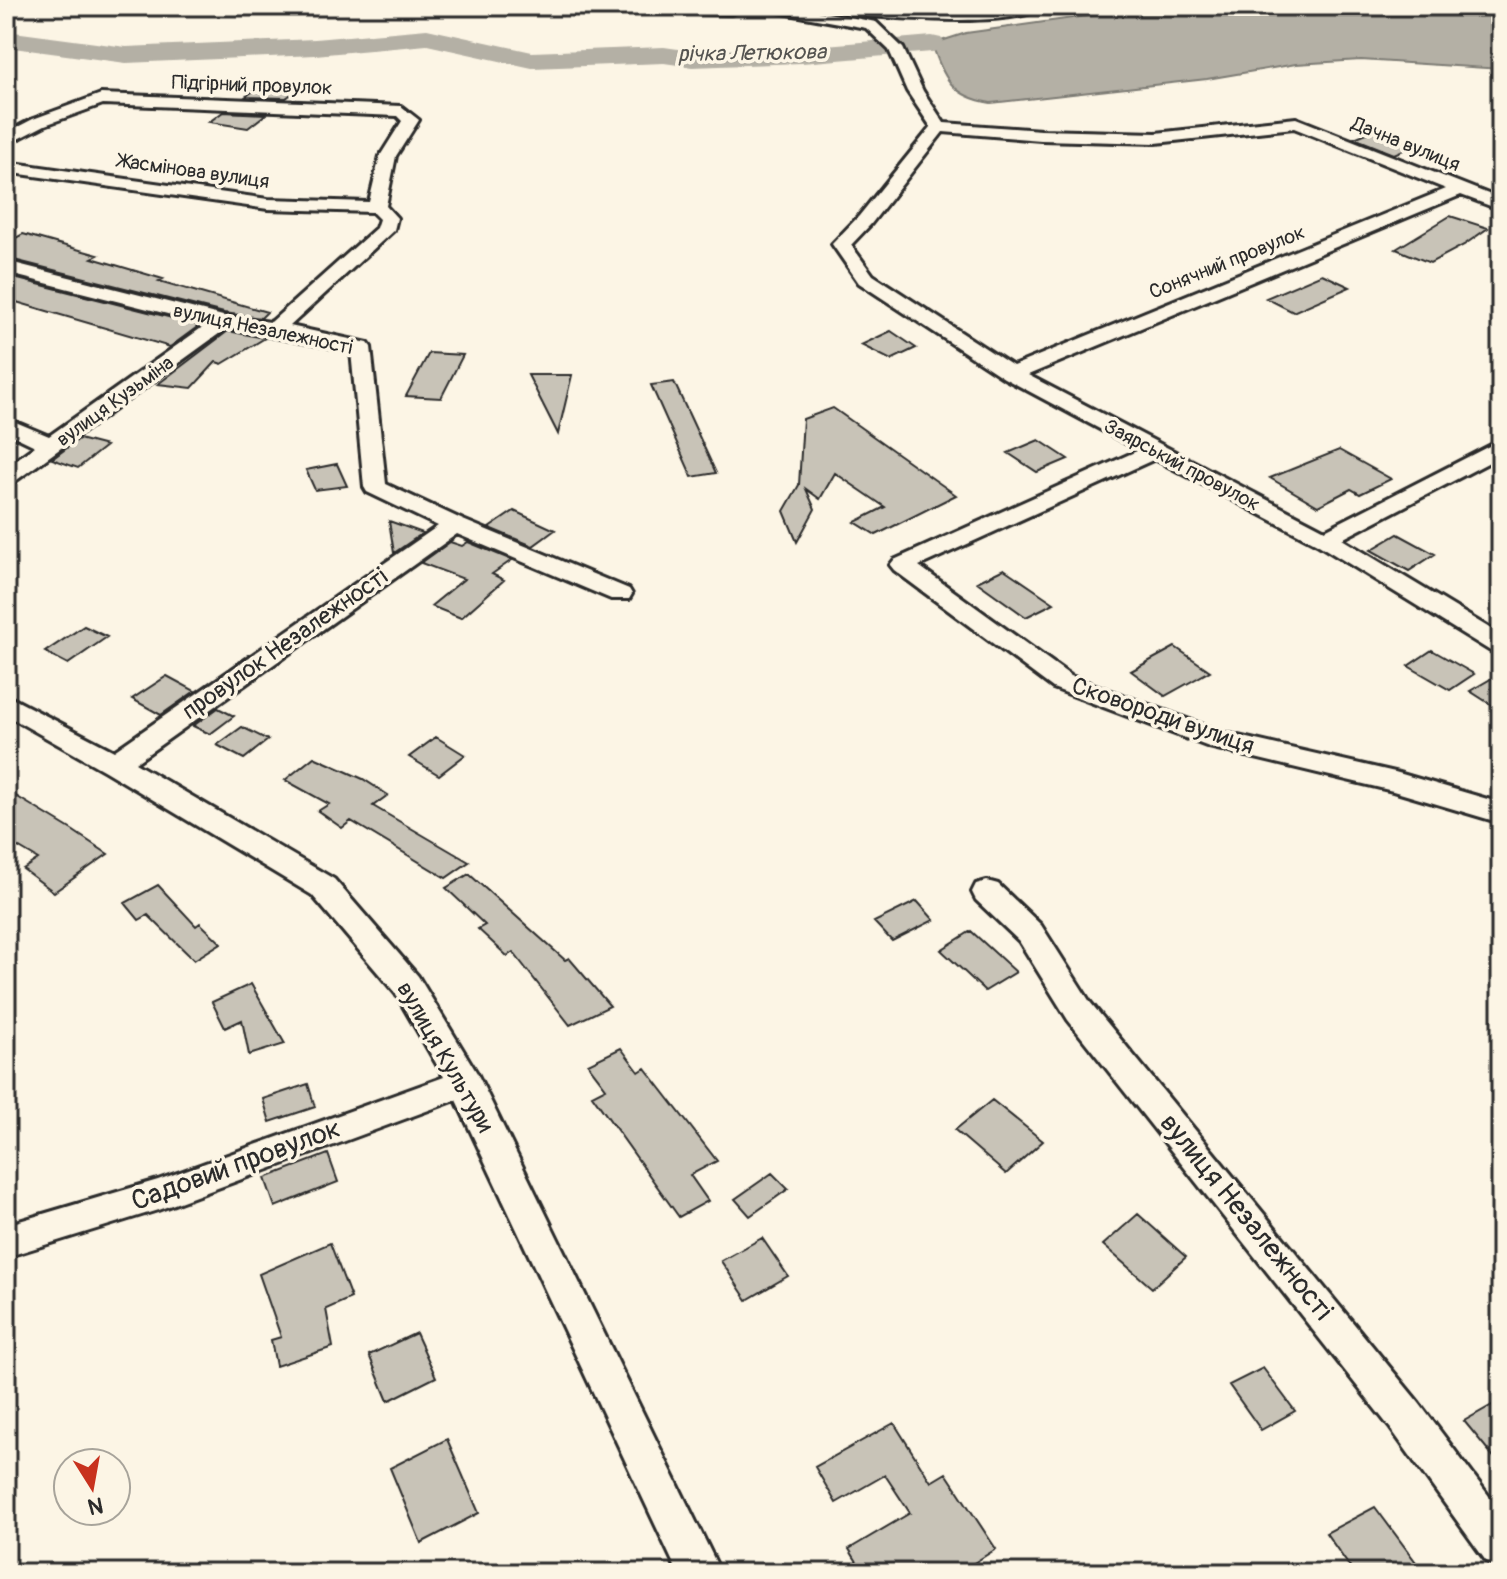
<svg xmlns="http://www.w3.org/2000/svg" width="1507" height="1579" viewBox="0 0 1507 1579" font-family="Pangolin,sans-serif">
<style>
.water{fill:#b4b0a5;stroke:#7d7b74;stroke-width:2}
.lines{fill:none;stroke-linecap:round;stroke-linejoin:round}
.river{fill:#b4b0a5;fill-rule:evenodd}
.building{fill:#c8c3b7;stroke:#2b2b2b;stroke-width:2}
.minor-casing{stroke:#2b2b2b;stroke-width:6}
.minor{fill:#fcf5e5;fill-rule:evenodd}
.labels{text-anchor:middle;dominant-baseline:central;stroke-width:7;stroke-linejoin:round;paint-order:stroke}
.far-street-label{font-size:20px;fill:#2b2b2b;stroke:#fcf5e5}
.far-water-label{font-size:22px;font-style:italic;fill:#545350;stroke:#fcf5e5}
.street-label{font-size:24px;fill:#2b2b2b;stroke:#fcf5e5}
.near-street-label{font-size:28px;fill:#2b2b2b;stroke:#fcf5e5}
</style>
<rect width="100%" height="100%" fill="#fcf5e5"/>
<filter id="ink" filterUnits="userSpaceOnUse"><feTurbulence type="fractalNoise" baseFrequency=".0125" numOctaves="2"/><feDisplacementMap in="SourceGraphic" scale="16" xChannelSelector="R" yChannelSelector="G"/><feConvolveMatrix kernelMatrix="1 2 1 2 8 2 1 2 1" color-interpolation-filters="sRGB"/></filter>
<g filter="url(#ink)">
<path class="water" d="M1158,6H1501V69L1361,60L1296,64L1207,79L991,103C952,97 944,78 932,44L966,33Z"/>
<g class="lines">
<path class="river" d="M427,29L532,52L664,47L692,51L802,47L932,36L941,38L945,44L941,50L932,52L802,63L692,67L664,63L532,68L427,45L315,55L126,63L6,47V31L126,47L315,39Z"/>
</g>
<path class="building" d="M259,87L297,90L286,98L245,97Z
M223,112L266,114L248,128L209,122Z
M1374,130L1413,146L1394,154L1354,138Z
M1450,216L1488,228L1464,245L1430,263L1396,249Z
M23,234L98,255L92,258L163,279L159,281L267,312L261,318L224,313L6,258V243Z
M1322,274L1350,287L1293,312L1266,298Z
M6,276L200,325L170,347L6,299Z
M228,331L265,338L222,364L216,362L192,388L158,384Z
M891,331L916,348L891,360L861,345Z
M429,353L463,355L441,398L406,396Z
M528,375H572L558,434Z
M674,382L716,473L692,477L651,385Z
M833,408L956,495L876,535L855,522L885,507L835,473L820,499L806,489L815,509L797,542L784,511L799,485L803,419Z
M79,439L106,446L78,468L52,459Z
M1039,440L1068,459L1037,472L1008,453Z
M1339,450L1391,479L1360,494L1351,489L1318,506L1270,478Z
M337,464L347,486L315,490L306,470Z
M514,511L555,530L533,546L489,528Z
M389,521L423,533L394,553Z
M1398,534L1435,554L1409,571L1371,550Z
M450,542L462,546L468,542L512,560L492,574L504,580L461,618L431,606L464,579L421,563Z
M1004,569L1054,603L1026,617L977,582Z
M84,626L107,637L68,664L45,652Z
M1175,647L1210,671L1165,696L1131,671Z
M1432,650L1474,674L1450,690L1408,666Z
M1501,673V711L1470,691Z
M167,676L195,691L161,715L132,699Z
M218,708L234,716L210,734L193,726Z
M242,727L268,740L244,759L217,745Z
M436,737L465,755L439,775L409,757Z
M314,757L363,779L388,795L373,806L469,862L446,878L351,821L342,828L318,811L329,804L285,780Z
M6,790L72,830L108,854L54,892L23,869L38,859L6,840Z
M469,874L565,960L569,958L610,1006L570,1025L513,952L507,956L478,929L485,925L446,888Z
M158,885L196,926L200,923L221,943L194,960L148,915L139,920L125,903Z
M917,901L934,920L892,941L874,922Z
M971,931L1016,972L985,991L941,950Z
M251,984L285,1044L249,1055L242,1020L225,1028L212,1002Z
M621,1048L639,1072L645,1068L717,1161L690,1175L708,1201L679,1217L592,1095L606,1088L588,1064Z
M308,1084L315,1107L270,1122L263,1099Z
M992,1100L1043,1141L1006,1174L955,1130Z
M328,1154L338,1182L275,1207L265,1178Z
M772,1173L788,1189L750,1216L735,1199Z
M1138,1214L1186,1257L1152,1288L1103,1245Z
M762,1238L788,1276L747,1300L721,1261Z
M330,1243L351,1298L326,1309L333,1347L276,1366L271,1340L281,1337L259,1274Z
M416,1333L436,1377L388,1401L369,1355Z
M1263,1368L1295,1411L1261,1430L1229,1385Z
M1501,1400V1466L1464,1421Z
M894,1423L931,1482L946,1473L996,1549L958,1573H864L849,1549L910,1513L885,1475L836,1503L815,1467Z
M447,1439L479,1513L421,1543L390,1468Z
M1375,1507L1424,1573H1354L1326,1533Z"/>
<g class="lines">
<defs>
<path id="minor" d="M594,6H756L731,14L601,10Z
M760,6H790L876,22L903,48L923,91L944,123L1041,130L1156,133L1296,118L1501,199V210L1461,195L1028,375L1325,530L1501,440V456L1342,539L1501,635V654L1492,652L1317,544L1155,459L919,566L1071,676L1225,733L1395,772L1501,803V823L1393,791L1209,747L1053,688L894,570L890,565L894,560L1139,450L1004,378L859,283L832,244L859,216L931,127L907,91L889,50L866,28L767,10ZM1294,128L1446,189L1013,366L873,275L851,245L871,224L943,132L1041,140L1156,143Z
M1045,6C1019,28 902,18 865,16L849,15L842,11L849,7L947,11Z
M101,94L401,106L419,120L396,156L386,206L397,218L394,230L290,326L368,343L371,347L386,484L463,520L629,589L632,594L629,599H611L457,534L135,763L334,879L418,976L477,1073L721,1573H678L456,1100L158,1210L6,1257V1225L158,1180L444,1077L396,994L312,895L105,771L6,715V695L114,751L438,526L367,492L364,487L351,351L227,328L14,482L6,484V467L35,446L6,432V418L49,436L207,324L6,273V261L223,316L271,322L376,228L379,219L372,212L268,209L6,172V162L268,199L369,202L380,156L402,121L397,116L103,104L45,125L6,145V133L33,119Z
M987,881L998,884L1041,925L1090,1002L1419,1403L1501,1512V1567L1486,1561L1391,1429L1068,1020L1019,941L976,900L972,892L976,884Z"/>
</defs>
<use href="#minor" class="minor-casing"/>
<use href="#minor" class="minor"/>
</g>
</g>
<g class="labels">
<g class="far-street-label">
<text transform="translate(252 85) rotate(2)">Підгірний провулок</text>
<text transform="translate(1406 144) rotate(22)">Дачна вулиця</text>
<text transform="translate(194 171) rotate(8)">Жасмінова вулиця</text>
<text transform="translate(1227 262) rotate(-22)">Сонячний провулок</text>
<text transform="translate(263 329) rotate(12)">вулиця Незалежності</text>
<text transform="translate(115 401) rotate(-36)">вулиця Кузьміна</text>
<text transform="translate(1182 465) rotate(28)">Заярський провулок</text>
</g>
<g class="far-water-label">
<text transform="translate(752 53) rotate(-1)">річка Летюкова</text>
</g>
<g class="street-label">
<text transform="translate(285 644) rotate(-35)">провулок Незалежності</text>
<text transform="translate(1163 716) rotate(19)">Сковороди вулиця</text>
<text transform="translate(445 1057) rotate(60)">вулиця Культури</text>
</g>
<g class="near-street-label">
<text transform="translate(236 1165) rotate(-20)">Садовий провулок</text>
<text transform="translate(1246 1217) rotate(51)">вулиця Незалежності</text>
</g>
</g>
<rect width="1507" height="1579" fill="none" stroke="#fcf5e5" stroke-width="32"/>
<rect x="16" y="16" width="1475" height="1547" fill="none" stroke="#2b2b2b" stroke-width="3" filter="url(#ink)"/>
<g transform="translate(92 1487) rotate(169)"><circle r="38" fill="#fcf5e5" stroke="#a8a49b" stroke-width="2"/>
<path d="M0-6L14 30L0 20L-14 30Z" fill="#c8321e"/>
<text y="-12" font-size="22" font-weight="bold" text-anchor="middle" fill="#2b2b2b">N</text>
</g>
</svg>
